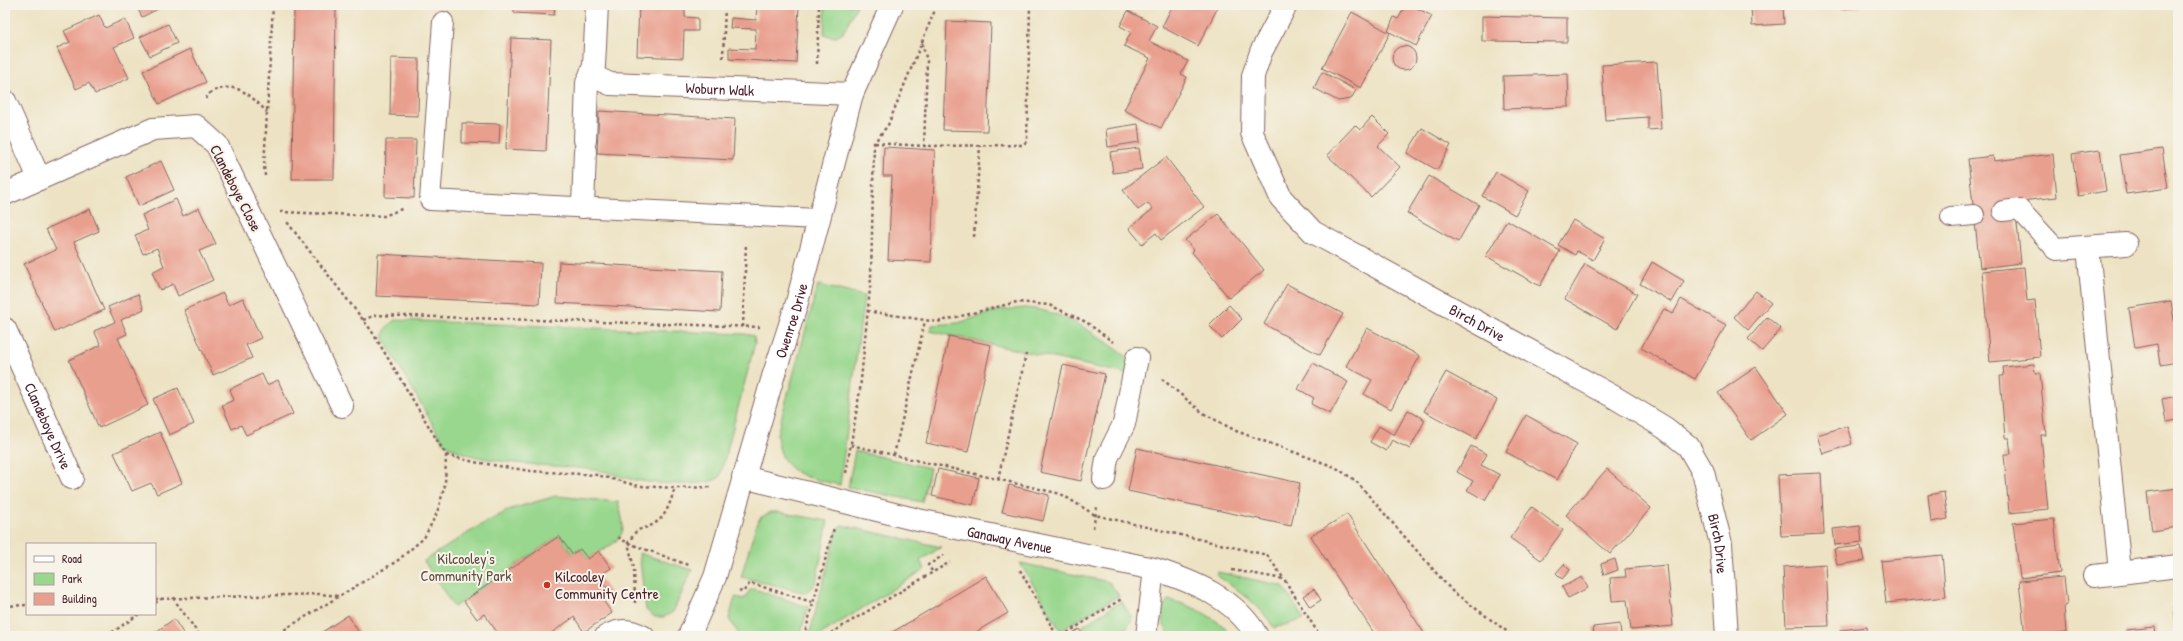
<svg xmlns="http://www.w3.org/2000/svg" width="2183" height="641" viewBox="0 0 2183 641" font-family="'Patrick Hand',sans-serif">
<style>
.green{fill:#98d78d;stroke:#717b5c}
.building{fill:#e99f8e}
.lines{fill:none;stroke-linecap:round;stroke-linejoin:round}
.lane-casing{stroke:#836461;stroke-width:22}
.street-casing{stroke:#836461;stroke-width:24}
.path{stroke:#836461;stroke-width:2.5;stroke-dasharray:3 3;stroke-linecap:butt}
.lane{stroke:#fff;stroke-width:20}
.street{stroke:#fff;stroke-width:22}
.poi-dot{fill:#c8321e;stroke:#f7f3e8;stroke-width:1.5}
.labels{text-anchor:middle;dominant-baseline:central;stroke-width:4;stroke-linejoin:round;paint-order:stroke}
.street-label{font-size:15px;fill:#4a1f2b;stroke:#f7f3e8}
.park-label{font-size:15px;fill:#5e4d44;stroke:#f7f3e8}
.poi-label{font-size:15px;fill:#4a1f2b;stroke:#f7f3e8;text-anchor:start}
</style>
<rect width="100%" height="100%" fill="#f7f3e8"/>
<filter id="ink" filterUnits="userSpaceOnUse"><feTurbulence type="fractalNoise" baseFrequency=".025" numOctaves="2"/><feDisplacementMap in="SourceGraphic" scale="8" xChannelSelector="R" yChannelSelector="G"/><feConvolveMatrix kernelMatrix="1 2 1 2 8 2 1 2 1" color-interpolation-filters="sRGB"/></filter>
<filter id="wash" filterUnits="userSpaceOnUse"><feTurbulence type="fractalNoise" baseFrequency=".012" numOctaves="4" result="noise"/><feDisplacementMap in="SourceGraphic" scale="16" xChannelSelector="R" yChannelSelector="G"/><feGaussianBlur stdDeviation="0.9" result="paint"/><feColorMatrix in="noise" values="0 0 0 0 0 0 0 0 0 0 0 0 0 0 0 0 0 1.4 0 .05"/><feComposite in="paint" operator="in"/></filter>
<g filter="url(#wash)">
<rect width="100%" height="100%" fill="#ede3c4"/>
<path class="green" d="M825,5H857L843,33L836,37L824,35Z
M818,285L864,296L840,485C806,477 780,476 777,434Z
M1026,308C1066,311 1098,336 1129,358L1127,374L930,331L932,325L958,323L1000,310Z
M395,320L745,334L754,336L755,343L720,477C704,489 649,483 630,479C620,477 610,472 601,471C560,463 474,468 443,442L384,340C383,329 387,326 395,320Z
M855,451L930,468L922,502L848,487Z
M556,496L618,502C620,510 623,519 623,527C623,543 599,551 588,559L580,549L572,554L559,536L454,607L424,561L479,526L511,509Z
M771,512H779L828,521L816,582L807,593L741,577L756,525L760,518Z
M841,525L941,547L920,561L925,569L818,636H809L837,530Z
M639,553L692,570L673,612L664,617H655L646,610Z
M1020,563L1109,582L1119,596L1060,630Z
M1218,572L1283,586L1304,619L1274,628C1260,604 1238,590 1216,575Z
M754,589L808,607L800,636H740L729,619L735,597L744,599L750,590Z
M1168,600C1192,605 1208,614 1227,629L1216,636H1170C1162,622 1157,614 1168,600Z
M1121,601L1132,618C1123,641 1109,636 1087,636L1081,627Z"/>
<g id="blocks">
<path class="building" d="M136,5H159L160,8L142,17Z
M294,5H336L334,179H292Z
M514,5H555L554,15L514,13Z
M639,5H685V17L698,18V31H684L683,58L637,56Z
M757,5H799L796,63L729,59V48L755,49L756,29L730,28L731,18L756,20Z
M1173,5H1219L1198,46L1162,27Z
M1406,5H1411L1432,16L1416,46L1388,31L1394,17L1398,19Z
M1751,5H1783L1784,24L1752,26Z
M1840,5H1860V7L1841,9Z
M1128,11L1157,26L1149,41L1188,61L1181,74L1187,77L1161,128L1124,110L1150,58L1124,46L1131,32L1120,26Z
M1352,12L1390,33L1361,88L1322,68Z
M99,15L105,28L125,19L134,38L114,47L129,78L95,94L89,83L76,89L57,48L70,42L64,31Z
M1482,16L1567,18V42L1482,41Z
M947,21L991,23L987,131L943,130Z
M168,24L177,43L150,56L140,37Z
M511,38L551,40L546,151L506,149Z
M1392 58a12 12 0 1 1 24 0a12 12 0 1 1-24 0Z
M190,49L206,82L159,104L143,71Z
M391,58L419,59L418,116L390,115Z
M1657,62L1661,129L1648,130V117L1605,120L1602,65Z
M1322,72L1356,90L1351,99L1338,101L1314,88Z
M1568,74L1569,107L1504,109L1503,76Z
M599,111L735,119L733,160L597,153Z
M1372,117L1389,134L1378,146L1400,167L1371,197L1327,155L1355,125L1360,130Z
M462,123L500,124L499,144L462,143Z
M1138,124L1140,142L1108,147L1106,129Z
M1422,128L1451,145L1437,170L1407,153Z
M386,140H416L414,198L385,197Z
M884,147L935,150L931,262L888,260L892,176H883Z
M1139,148L1142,169L1113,173L1110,152Z
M2162,149L2168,188L2126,194L2120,155Z
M2100,150L2106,191L2078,196L2072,154Z
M2053,154L2057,197L2002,203L2016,214L2021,263L1980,268L1968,159L1993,156L1994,161Z
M1166,157L1204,207L1161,240L1156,233L1142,244L1129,228L1153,209L1148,203L1138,210L1123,190Z
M161,161L174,190L139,206L126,177Z
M1496,172L1529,191L1515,215L1482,196Z
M1429,176L1479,205L1458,242L1407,213Z
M176,199L183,216L199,208L216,244L199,251L213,280L178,296L173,284L160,290L152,272L164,266L157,248L143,254L135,235L148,230L142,215Z
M90,209L99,231L74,242L104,310L55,332L24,264L56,250L46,229Z
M1218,214L1264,270L1229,298L1192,252L1194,250L1185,240Z
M1507,220L1560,251L1540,286L1486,256Z
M1573,220L1605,239L1593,260L1577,251L1575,255L1558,245Z
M378,254L541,263L539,304L376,296Z
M559,262L722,271L720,312L557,303Z
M1652,262L1684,281L1672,302L1640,284Z
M1585,264L1637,294L1617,329L1565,299Z
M2024,267L2027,301L2035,300L2040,357L1990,362L1982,271Z
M1287,284L1343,314L1320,355L1264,324Z
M1756,291L1771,303L1748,330L1734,317Z
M223,293L228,305L243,298L261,338L246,345L252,358L213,375L184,310Z
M138,294L144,309L121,320L127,334L118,338L148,405L99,428L69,360L101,345L94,331L115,322L108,307Z
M1681,299L1726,325L1695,379L1641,348L1664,309L1673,314Z
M2171,301L2178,346V362L2160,365L2157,344L2135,348L2129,308Z
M1229,305L1242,319L1222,339L1209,325Z
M1767,317L1781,329L1762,351L1748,339Z
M1367,328L1420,356L1391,409L1364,394L1372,380L1346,366Z
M949,336L991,345L968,452L926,443Z
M1313,363L1348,382L1330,414L1311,404L1314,398L1298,389Z
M2034,364L2035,373H2040L2046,435H2041L2048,509L2009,513L2004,454H2011L2009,438H2005L2000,376H2004L2003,367Z
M1063,365L1105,374L1081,481L1040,472Z
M1756,367L1788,414L1751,440L1718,393Z
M1446,372L1497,400L1476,439L1424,411Z
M262,374L267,385L278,380L293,414L246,435L241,425L232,429L222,405L234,400L230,389Z
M178,388L194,424L169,435L153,399Z
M2178,396V420L2166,422L2162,399Z
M1408,410L1425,420L1410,449L1392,440L1386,451L1370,442L1379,426L1394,435Z
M1526,415L1577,444L1557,480L1506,452Z
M1847,426L1852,444L1823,454L1817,435Z
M160,432L182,483L157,494L151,483L132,491L114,453Z
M1471,446L1487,454L1481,465L1500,475L1485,500L1467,490L1473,481L1457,472Z
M1137,448L1300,483L1291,526L1128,491Z
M938,469L979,478L973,505L932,496Z
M1607,469L1651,508L1610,554L1566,515Z
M1821,473L1824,534L1781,536L1778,475Z
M1009,485L1049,495L1043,521L1002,512Z
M2178,488V527L2152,531L2147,492Z
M1944,492L1948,519L1931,522L1928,495Z
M1532,507L1563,530L1541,560L1510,538Z
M1347,514L1369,548L1426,636H1376L1333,571L1311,536Z
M2054,519L2060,573L2020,578L2013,523Z
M1860,526L1862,542L1835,545L1833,529Z
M559,536L572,554L580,549L588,559L599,551L611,568L599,576L611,594L602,599L612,613L584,632L574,617L547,636H500L484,614L477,619L464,601Z
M1861,546L1864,561L1837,565L1834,549Z
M1942,555L1946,597L1886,603L1881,561Z
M1615,559L1618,570L1604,575L1601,564Z
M1564,564L1570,570L1562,579L1556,573Z
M1826,564L1829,626L1786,627L1783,567Z
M1667,565L1673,626L1631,630L1627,600L1612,601L1610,578L1626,577L1625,569Z
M986,576L1008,613L984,627L970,636H886Z
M1582,577L1588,588L1568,598L1562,587Z
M2064,577L2067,605L2064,606L2066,633L2055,634L2056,636H2025L2019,581Z
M1314,589L1321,600L1310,607L1303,596Z
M2174,607H2178V635H2177Z
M348,615L361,636H316L324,631Z
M174,619L185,636H150Z
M1620,624L1621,636H1594L1593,627Z
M1867,627L1868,636H1841L1840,630Z
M2155,627L2156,636H2126V630Z
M1079,629L1084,636H1068Z"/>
</g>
</g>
<g filter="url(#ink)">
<use href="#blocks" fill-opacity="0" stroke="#836461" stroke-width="1"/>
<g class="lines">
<defs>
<path id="lane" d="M443,22L430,200L818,219
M2003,211L2019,209L2056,249
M1951,217L1974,215
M605,636C619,628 629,628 644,636
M1146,636L1154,569"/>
<g id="street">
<path id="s1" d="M1286,5L1261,52L1253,76L1252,133L1281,198L1313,232L1614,397L1665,428L1688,446L1703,472L1721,544L1727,636"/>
<path id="s2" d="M591,75L610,84L852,94"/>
<path d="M5,101L39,178"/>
<path d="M585,140L587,83L594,66L597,5"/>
<path d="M5,194L153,129L196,126L217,145L342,406"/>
<path d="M583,207L585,151"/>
<path d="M2088,248L2120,572"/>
<path d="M2056,249L2126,244"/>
<path id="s3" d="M5,329L72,478"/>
<path id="s4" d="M743,477L918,520L1154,569C1194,582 1235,598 1257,636"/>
<path d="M1104,479L1107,458L1124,424L1137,358"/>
<path d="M2094,576L2178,566"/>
<path id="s5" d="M689,636L715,577L773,377L796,306L852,94L892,5"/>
</g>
</defs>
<use href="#lane" class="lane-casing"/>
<use href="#street" class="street-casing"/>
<path class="path" d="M922,43L927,61L924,146
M723,58L725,5
M817,64L819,5
M206,99L208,94C235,79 248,93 267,112
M875,143L924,146L1023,145L1027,141L1030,5
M265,176L264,166L273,5
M280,212L384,216L404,208
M974,237L980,146
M867,311L937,322L1017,302L1049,305L1086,322L1113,342
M363,320L376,315L760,327
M743,327L746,243
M1162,379L1203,413L1236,431L1335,467L1356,481L1452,591L1513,636
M851,445L1061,494L1095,515L1267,555L1284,579
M446,455L474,462L530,471L597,475L639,486L676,488L712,487
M894,455L925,321
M846,473L860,390L871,278L874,143L888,125L937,5
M998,479L1026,354
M1093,528L1097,507
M618,537L628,543L688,565
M1020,570L1057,636
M1232,570L1284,579L1320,636
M932,571L928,565L944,555
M739,590L743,592L750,583L815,603
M173,598L200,636
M155,599L320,594L338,596
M155,603L161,599
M635,603L634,568L628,543L637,530C664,524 667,512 675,488
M5,606L27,605
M107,636L139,614
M274,636L397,561L424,538L437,513L445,485L446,455L371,330L287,222
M804,636L834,528
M826,636L950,562
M1062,636L1123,598"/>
<use href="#lane" class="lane"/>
<use href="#street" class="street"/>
</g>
</g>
<circle class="poi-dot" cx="547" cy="585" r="4"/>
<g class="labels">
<g class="street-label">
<text stroke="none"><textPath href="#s2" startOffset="131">Woburn Walk</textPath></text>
<text transform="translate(236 188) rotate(63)">Clandeboye Close</text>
<text stroke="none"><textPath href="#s5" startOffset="332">Owenroe Drive</textPath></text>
<text stroke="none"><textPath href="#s1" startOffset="441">Birch Drive</textPath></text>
<text stroke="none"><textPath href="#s3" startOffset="106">Clandeboye Drive</textPath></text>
<text stroke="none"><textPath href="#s4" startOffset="274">Ganaway Avenue</textPath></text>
<text stroke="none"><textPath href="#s1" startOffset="789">Birch Drive</textPath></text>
</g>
<g class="park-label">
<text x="466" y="558">Kilcooley's<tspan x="466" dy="17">Community Park</tspan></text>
</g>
<g class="poi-label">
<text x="555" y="576">Kilcooley<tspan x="555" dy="17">Community Centre</tspan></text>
</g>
</g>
<rect width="2183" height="641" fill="none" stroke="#f7f3e8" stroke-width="20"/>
<rect x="26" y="543" width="130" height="72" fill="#f7f3e8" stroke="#b29e9c"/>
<rect x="34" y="556" width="20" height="6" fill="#ffffff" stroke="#b29e9c"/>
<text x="62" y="563" font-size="12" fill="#4a1f2b">Road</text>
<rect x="34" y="573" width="20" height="12" fill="#98d78d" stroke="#b29e9c"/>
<text x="62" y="583" font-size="12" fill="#4a1f2b">Park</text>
<rect x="34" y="593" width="20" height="12" fill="#e99f8e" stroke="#b29e9c"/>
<text x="62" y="603" font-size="12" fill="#4a1f2b">Building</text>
</svg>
